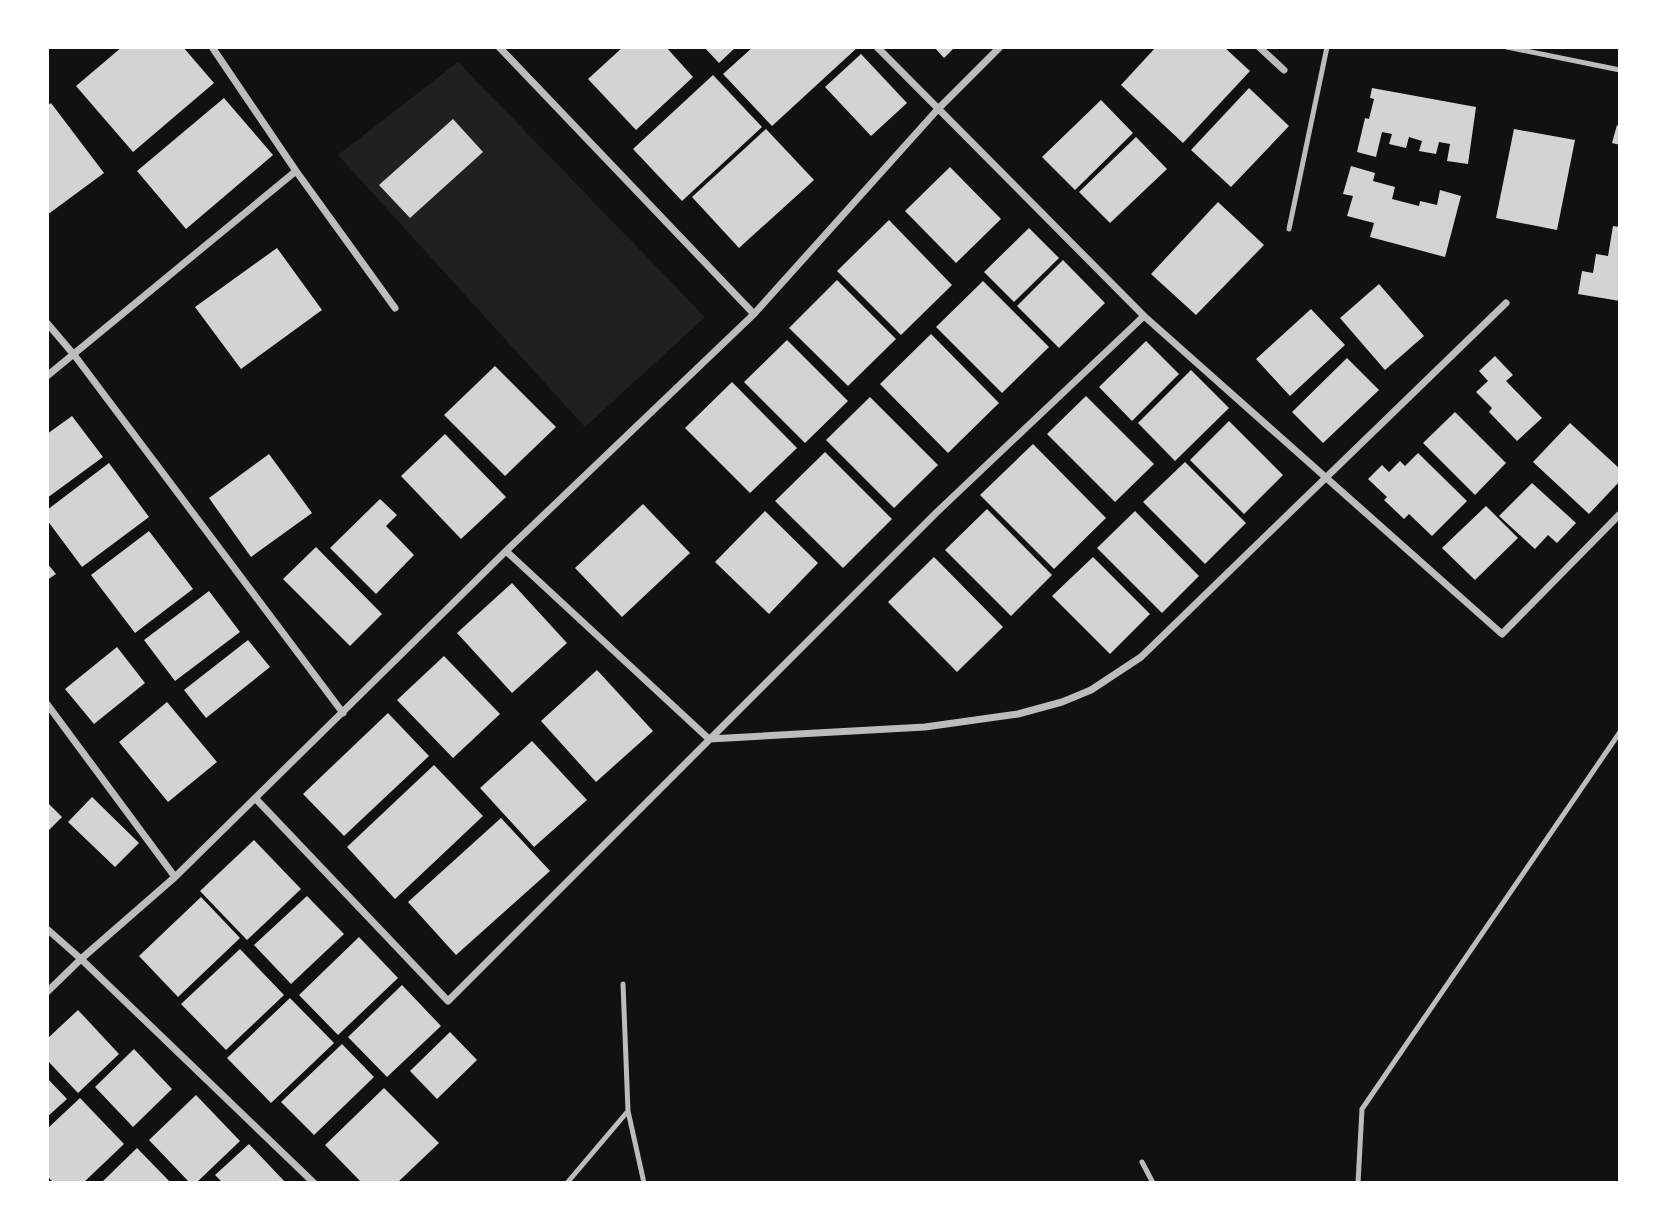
<svg xmlns="http://www.w3.org/2000/svg" width="1667" height="1230" viewBox="0 0 1667 1230" font-family="'Space Grotesk',sans-serif">
<style>
.green{fill:#202020}
.building{fill:#d3d3d3}
.lines{fill:none;stroke-linecap:round;stroke-linejoin:round}
.service{stroke:#bcbcbc;stroke-width:5}
.minor{stroke:#bcbcbc;stroke-width:7}
</style>
<rect width="100%" height="100%" fill="#111"/>
<path class="green" d="M458,62L705,317L585,427L338,155Z"/>
<path class="building" d="M122,47H183L214,83L133,152L76,86Z
M623,47H666L693,77L636,130L588,79Z
M704,47H736L719,63Z
M753,47H858L772,126L723,74Z
M934,47H955L944,58Z
M1156,47H1224L1250,71L1183,143L1121,85Z
M861,54L907,103L871,136L825,87Z
M713,75L762,127L682,201L633,149Z
M1249,88L1289,126L1231,187L1191,150Z
M1372,88L1476,107L1468,164L1447,161L1450,144L1439,142L1436,154L1419,151L1422,141L1409,137L1406,148L1389,144L1392,134L1382,132L1376,157L1357,152L1365,118L1369,119L1374,99L1370,98Z
M224,98L273,155L186,229L137,171Z
M1101,100L1133,133L1075,190L1042,157Z
M51,103L104,173L47,215V106Z
M453,119L483,152L410,218L379,185Z
M1617,125L1620,126V145L1612,143Z
M766,129L814,180L739,248L692,197Z
M1514,129L1575,140L1557,230L1496,218Z
M1136,137L1167,169L1110,223L1079,192Z
M1351,166L1375,173L1373,181L1395,187L1392,199L1419,206L1420,201L1437,205L1440,190L1461,196L1445,257L1370,237L1374,223L1347,216L1353,196L1343,194Z
M950,167L1001,219L956,263L905,211Z
M1218,202L1264,245L1196,315L1151,274Z
M889,220L952,285L901,335L837,271Z
M1613,226L1620,227V301L1578,294L1582,271L1593,273L1596,254L1608,256Z
M1029,228L1059,258L1014,302L984,272Z
M277,248L322,310L241,369L195,307Z
M1063,260L1105,303L1059,348L1017,306Z
M837,280L896,339L848,386L789,328Z
M983,281L1049,347L1002,393L936,327Z
M1379,284L1424,336L1385,370L1340,318Z
M1311,309L1345,345L1290,396L1256,359Z
M931,334L999,403L948,453L880,384Z
M787,340L848,401L805,443L744,382Z
M1146,341L1179,374L1132,421L1099,387Z
M1495,356L1513,375L1506,381L1542,418L1517,441L1489,412L1492,408L1476,392L1488,381L1479,371Z
M1347,358L1379,390L1323,443L1292,412Z
M495,366L556,427L505,476L444,415Z
M1191,370L1229,408L1175,461L1138,423Z
M732,382L797,448L750,493L685,428Z
M1086,396L1154,464L1115,502L1047,434Z
M870,397L938,465L894,508L826,440Z
M1455,412L1506,463L1475,495L1423,443Z
M72,416L103,457L47,498V434Z
M1229,421L1283,475L1244,514L1190,460Z
M1570,423L1620,469V481L1589,514L1533,462Z
M445,434L506,497L461,539L401,476Z
M1033,444L1106,518L1054,569L980,495Z
M825,452L892,519L843,568L775,501Z
M1418,453L1467,501L1432,536L1409,514L1404,519L1384,500L1387,497L1368,479L1382,465L1389,472L1400,461L1405,466Z
M269,454L312,513L251,557L209,498Z
M1185,462L1246,523L1205,564L1143,502Z
M109,463L149,517L82,567L47,520V510Z
M1532,483L1576,523L1557,543L1548,535L1535,549L1499,516Z
M380,499L397,515L386,526L414,555L376,594L330,548Z
M643,504L690,553L622,617L575,568Z
M1486,506L1518,538L1475,580L1442,548Z
M987,509L1052,575L1011,616L945,550Z
M765,511L818,563L769,614L715,562Z
M1135,511L1199,576L1162,613L1097,548Z
M149,531L193,589L135,633L91,575Z
M316,547L382,614L350,646L283,579Z
M934,557L1003,627L957,672L888,602Z
M1093,557L1150,614L1110,654L1052,596Z
M47,563L56,574L47,580Z
M512,583L567,643L512,693L457,633Z
M209,591L240,632L175,681L144,640Z
M248,640L270,667L206,718L184,690Z
M117,647L145,683L94,724L65,689Z
M444,656L500,714L453,758L397,700Z
M597,670L653,731L596,782L541,721Z
M167,702L217,762L168,802L119,742Z
M388,713L429,756L344,836L303,794Z
M532,741L587,800L534,847L480,788Z
M434,765L483,816L395,899L347,847Z
M92,797L139,843L115,867L68,822Z
M47,802L62,817L47,832Z
M501,818L550,871L456,955L408,902Z
M254,840L301,889L247,940L200,891Z
M307,896L344,934L291,984L254,945Z
M201,897L240,938L178,997L139,956Z
M359,937L398,978L338,1035L299,995Z
M240,949L284,995L226,1050L181,1004Z
M402,985L441,1026L387,1077L348,1037Z
M290,998L334,1043L271,1103L227,1058Z
M78,1010L119,1054L78,1093L47,1060V1039Z
M450,1032L477,1060L437,1099L410,1071Z
M342,1044L374,1077L314,1135L281,1102Z
M134,1049L172,1089L133,1127L95,1087Z
M47,1078L67,1099L47,1117Z
M384,1088L439,1143L397,1183H362L325,1145Z
M196,1095L240,1141L196,1183H190L149,1140Z
M80,1098L124,1144L83,1183H54L47,1176V1129Z
M249,1144L286,1183H223L215,1175Z
M137,1148L171,1183H101Z"/>
<g class="lines">
<path class="service" d="M1507,47L1620,70
M1289,229L1327,47
M623,984L628,1111L644,1183
M1142,1162L1153,1183
M567,1183L628,1111
M1358,1183L1362,1109L1620,732"/>
<path class="minor" d="M499,47L754,314
M877,47L1144,316L1502,634L1620,514
M1259,47L1284,70
M296,171L395,308
M47,323L75,356L343,713
M47,376L296,171L212,47
M506,551L709,739L925,727L1018,714L1062,702L1091,690L1141,657L1506,303
M47,704L175,877
M256,799L448,1001L937,512L1144,316
M47,929L81,959L314,1183
M47,992L81,959L175,877L506,551L754,314L938,109L1000,47"/>
</g>
<rect width="1667" height="1230" fill="none" stroke="#ffffff" stroke-width="98"/>
</svg>
